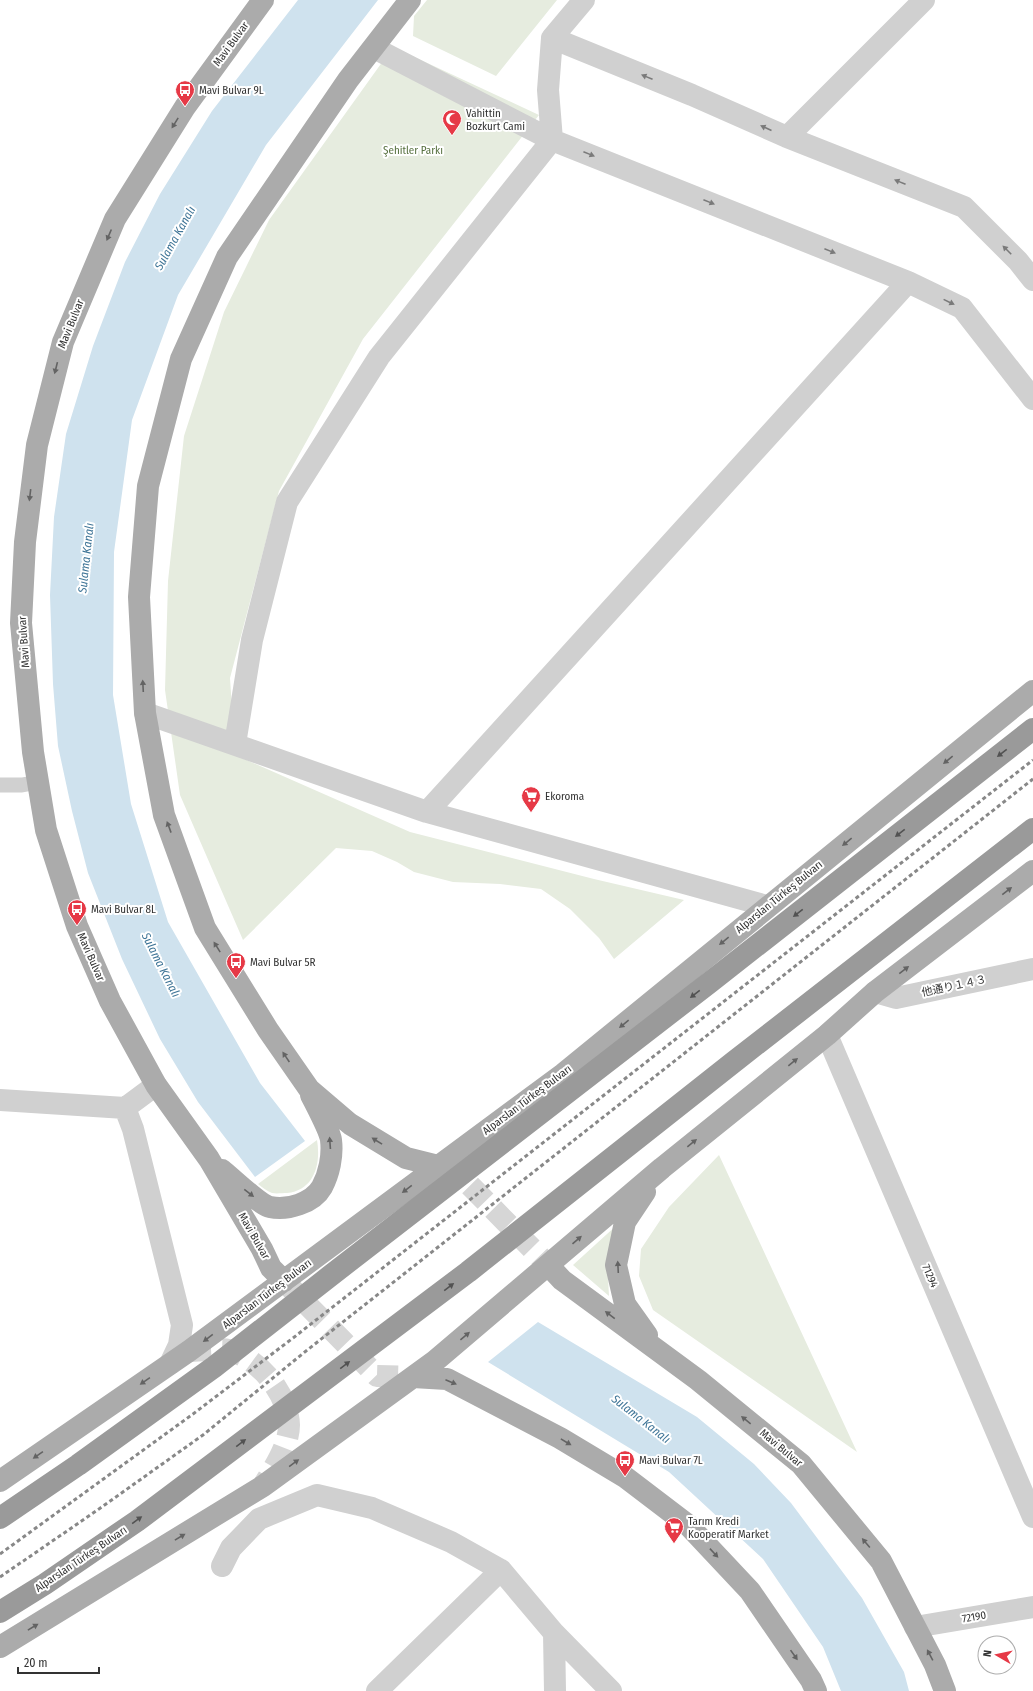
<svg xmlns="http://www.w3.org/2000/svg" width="1033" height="1691" viewBox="0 0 1033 1691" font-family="'Fira Sans Condensed','Noto Sans SC','Noto Sans JP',sans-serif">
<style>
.green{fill:#e6ecdf}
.water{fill:#cfe2ee}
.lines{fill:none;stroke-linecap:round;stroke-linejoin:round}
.primary-tunnel{stroke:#d6d6d6;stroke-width:22;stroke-dasharray:22 11;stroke-linecap:butt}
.lane{stroke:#d0d0d0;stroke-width:15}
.street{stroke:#d0d0d0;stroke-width:22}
.primary{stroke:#ababab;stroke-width:22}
.rail{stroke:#888;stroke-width:3;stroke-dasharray:4 3;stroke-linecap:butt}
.highway-bridge{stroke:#9a9a9a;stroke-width:22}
.oneway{fill:#7a7a7a}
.oneway2{fill:#636363}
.oneway3{fill:#525252}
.labels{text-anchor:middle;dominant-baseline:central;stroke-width:4;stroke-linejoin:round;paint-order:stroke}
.street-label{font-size:11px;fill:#333;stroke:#fff}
.poi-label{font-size:11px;fill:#333;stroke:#fff;text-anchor:start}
.park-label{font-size:11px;fill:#56703f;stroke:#fff}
.water-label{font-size:12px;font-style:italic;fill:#3f7597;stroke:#fff}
</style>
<rect width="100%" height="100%" fill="#fff"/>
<path class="green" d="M427,0H557L496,76L413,36L414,16Z
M393,47L539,115L363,339L279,491L230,678L235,755L410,832L594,879L684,900L614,959L599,938L570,909L541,889L500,884L453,882L414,872L397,862L372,851L336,848L243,940L180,795L165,690L168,581L184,436L224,312L269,220Z
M317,1140C321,1163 315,1190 287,1193C283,1193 276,1194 272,1193C267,1191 262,1187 258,1184Z
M719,1155L857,1452L653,1310L639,1276L641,1249L669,1207Z
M618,1224L607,1258L609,1296L573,1265Z"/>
<path class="water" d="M298,0H378L266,145L178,295L132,420L114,552L113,695L131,804L168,922L260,1083L305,1141L255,1177L198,1102L160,1039L122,959L88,873L72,811L58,746L53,684L50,595L54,517L66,434L93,346L125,262L160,194L212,111Z
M538,1322L697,1417L754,1464L791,1503L862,1598L904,1672L909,1691H841L823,1647L763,1559L669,1472L488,1362Z"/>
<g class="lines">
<path class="primary-tunnel" d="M444,1167L455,1170L548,1265
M284,1281L377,1376L413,1377
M189,1351C200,1351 219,1348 229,1350C259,1359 288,1393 289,1425C289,1446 273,1469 263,1486"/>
<path class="lane" d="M0,785H22L38,782"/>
<path class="street" d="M552,38L692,95L787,137L964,207L1018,261L1033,280
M374,48L552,140L908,282L962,308L1033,399
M787,137L924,0
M145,713L427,812L767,906
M235,744L252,640L287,502L379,357L552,140L548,90L552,38L584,0
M427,812L908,282
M875,992L896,998L1033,969
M827,1035L1033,1517
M0,1100L125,1108L156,1085
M125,1108L133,1129L182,1325L179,1345L170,1364
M222,1566L231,1548L259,1519L317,1495L372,1508L451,1542L501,1570L554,1633L555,1691
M915,1627L1033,1607
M554,1633L611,1691
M377,1691L501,1570"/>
<path class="primary" d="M263,0L185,107L115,219L63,342L37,445L25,542L21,623L33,752L46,830L77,926L110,1001L156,1085L209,1159L262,1249L271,1268L284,1281
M410,0L348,80L227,257L181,359L148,486L139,597L145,713L164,815L205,928L268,1030L309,1089L350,1124L406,1158L438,1166
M222,1170C232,1178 260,1205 270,1207C287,1211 313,1203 322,1187C329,1174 333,1156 331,1140C330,1131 316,1105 311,1095
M645,1192L625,1222L616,1265L625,1304L647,1335
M548,1265L562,1280L698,1380L801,1464L881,1561L935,1665L945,1691
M413,1377L447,1379L560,1438L625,1477L688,1525L750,1591L811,1680L816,1691
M0,1481L189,1351L563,1074L1033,691
M0,1647L263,1486L435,1361L662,1168L827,1035L875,992L1033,871"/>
<path class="rail" d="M0,1554L193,1414L293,1338L1033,760
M0,1577L99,1509L203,1435L306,1351L1033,779"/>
<path class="highway-bridge" d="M0,1518L78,1465L214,1367L330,1276L709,983L1033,729
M0,1612L45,1584L137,1521L468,1272L735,1061L1033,829"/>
</g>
<defs><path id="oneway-solid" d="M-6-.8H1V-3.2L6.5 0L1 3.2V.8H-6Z"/></defs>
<g class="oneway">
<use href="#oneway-solid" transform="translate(647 77) rotate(-158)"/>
<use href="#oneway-solid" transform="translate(766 128) rotate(-156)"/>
<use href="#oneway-solid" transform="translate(589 154) rotate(22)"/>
<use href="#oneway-solid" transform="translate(900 182) rotate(-158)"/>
<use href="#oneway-solid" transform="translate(709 202) rotate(22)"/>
<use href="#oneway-solid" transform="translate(1007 250) rotate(-135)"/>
<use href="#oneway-solid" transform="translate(830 251) rotate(22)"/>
<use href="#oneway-solid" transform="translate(949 302) rotate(26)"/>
</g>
<g class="oneway2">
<use href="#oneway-solid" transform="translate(175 123) rotate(122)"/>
<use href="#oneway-solid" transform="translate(109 235) rotate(113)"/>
<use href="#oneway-solid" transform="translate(56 368) rotate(104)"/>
<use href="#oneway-solid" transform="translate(30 495) rotate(97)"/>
<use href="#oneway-solid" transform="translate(143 686) rotate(-93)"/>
<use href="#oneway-solid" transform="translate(948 760) rotate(141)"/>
<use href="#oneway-solid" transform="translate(169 827) rotate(-110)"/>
<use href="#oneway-solid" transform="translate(847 842) rotate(141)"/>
<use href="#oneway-solid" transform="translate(1007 891) rotate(-38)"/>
<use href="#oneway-solid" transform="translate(724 941) rotate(141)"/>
<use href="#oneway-solid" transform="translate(217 947) rotate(-122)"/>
<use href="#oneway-solid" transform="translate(904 970) rotate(-38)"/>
<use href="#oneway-solid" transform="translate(624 1024) rotate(141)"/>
<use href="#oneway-solid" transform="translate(286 1057) rotate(-124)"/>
<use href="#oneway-solid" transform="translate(793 1062) rotate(-39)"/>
<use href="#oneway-solid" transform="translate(377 1141) rotate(-148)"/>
<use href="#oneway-solid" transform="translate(330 1143) rotate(-94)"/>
<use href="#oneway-solid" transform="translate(692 1143) rotate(-39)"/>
<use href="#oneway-solid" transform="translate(407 1189) rotate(143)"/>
<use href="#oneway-solid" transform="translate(249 1193) rotate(38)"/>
<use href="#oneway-solid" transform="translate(577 1240) rotate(-41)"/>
<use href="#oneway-solid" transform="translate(618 1267) rotate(-93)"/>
<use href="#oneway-solid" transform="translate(610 1315) rotate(-143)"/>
<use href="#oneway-solid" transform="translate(465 1336) rotate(-40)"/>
<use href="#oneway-solid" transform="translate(208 1338) rotate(143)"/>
<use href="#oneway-solid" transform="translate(145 1381) rotate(145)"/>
<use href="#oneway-solid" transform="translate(451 1382) rotate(23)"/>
<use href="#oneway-solid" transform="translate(746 1420) rotate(-141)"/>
<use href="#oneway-solid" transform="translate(566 1442) rotate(31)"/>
<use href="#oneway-solid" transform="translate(38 1455) rotate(145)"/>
<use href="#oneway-solid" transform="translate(294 1463) rotate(-36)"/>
<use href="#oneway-solid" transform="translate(180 1537) rotate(-31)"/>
<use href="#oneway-solid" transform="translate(866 1543) rotate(-130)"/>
<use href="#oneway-solid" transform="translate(714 1553) rotate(47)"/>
<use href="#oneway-solid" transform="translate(33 1627) rotate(-31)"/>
<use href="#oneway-solid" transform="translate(794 1655) rotate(55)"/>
<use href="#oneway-solid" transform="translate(930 1655) rotate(-118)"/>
</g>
<g class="oneway3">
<use href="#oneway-solid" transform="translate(1002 753) rotate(142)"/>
<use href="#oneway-solid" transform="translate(900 833) rotate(142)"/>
<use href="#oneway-solid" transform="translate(798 913) rotate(142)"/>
<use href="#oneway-solid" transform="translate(695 994) rotate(142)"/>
<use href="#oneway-solid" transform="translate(449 1287) rotate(-37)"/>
<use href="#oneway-solid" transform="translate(345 1365) rotate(-37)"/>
<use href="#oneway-solid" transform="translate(241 1443) rotate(-37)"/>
<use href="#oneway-solid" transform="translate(137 1520) rotate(-36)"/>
</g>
<defs>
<symbol id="bus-pin" viewBox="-11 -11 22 30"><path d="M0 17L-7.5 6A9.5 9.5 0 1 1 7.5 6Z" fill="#e63946" stroke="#fff"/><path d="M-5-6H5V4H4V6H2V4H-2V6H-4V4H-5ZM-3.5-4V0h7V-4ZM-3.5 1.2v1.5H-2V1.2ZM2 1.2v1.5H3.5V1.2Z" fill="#fff"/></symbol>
<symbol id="mosque-pin" viewBox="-11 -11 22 30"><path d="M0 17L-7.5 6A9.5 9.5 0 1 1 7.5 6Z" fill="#e63946" stroke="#fff"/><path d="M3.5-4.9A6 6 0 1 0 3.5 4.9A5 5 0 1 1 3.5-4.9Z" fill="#fff"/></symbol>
<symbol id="supermarket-pin" viewBox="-11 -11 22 30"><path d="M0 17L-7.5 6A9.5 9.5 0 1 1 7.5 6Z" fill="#e63946" stroke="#fff"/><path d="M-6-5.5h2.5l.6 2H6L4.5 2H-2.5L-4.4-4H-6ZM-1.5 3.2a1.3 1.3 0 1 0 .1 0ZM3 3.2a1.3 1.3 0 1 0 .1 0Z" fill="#fff"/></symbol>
</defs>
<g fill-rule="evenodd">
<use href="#bus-pin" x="174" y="79" width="22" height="30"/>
<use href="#mosque-pin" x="441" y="108" width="22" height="30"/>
<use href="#supermarket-pin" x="520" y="785" width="22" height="30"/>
<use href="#bus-pin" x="66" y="898" width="22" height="30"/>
<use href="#bus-pin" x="225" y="951" width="22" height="30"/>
<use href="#bus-pin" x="614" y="1449" width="22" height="30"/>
<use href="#supermarket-pin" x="663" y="1516" width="22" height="30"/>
</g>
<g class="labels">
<g class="street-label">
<text transform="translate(231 44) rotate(-54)">Mavi Bulvar</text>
<text transform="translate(71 324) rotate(-68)">Mavi Bulvar</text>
<text transform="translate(24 642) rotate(-94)">Mavi Bulvar</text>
<text transform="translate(779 897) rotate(-39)">Alparslan Türkeş Bulvarı</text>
<text transform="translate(91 957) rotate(66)">Mavi Bulvar</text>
<text transform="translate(954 986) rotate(-12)">他通り１４３</text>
<text transform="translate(527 1100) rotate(-37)">Alparslan Türkeş Bulvarı</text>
<text transform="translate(254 1236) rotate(60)">Mavi Bulvar</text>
<text transform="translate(930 1276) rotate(67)">71294</text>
<text transform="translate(267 1294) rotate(-37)">Alparslan Türkeş Bulvarı</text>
<text transform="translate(781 1448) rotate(40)">Mavi Bulvar</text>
<text transform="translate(81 1559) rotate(-34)">Alparslan Türkeş Bulvarı</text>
<text transform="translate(974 1617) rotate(-10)">72190</text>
</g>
<g class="poi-label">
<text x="199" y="90">Mavi Bulvar 9L</text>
<text x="466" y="113">Vahittin<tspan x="466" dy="13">Bozkurt Cami</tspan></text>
<text x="545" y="796">Ekoroma</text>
<text x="91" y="909">Mavi Bulvar 8L</text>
<text x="250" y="962">Mavi Bulvar 5R</text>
<text x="639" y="1460">Mavi Bulvar 7L</text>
<text x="688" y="1521">Tarım Kredi<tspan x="688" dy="13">Kooperatif Market</tspan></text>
</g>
<g class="park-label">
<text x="413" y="150">Şehitler Parkı</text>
</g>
<g class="water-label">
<text transform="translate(175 238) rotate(-61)">Sulama Kanalı</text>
<text transform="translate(86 558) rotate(-84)">Sulama Kanalı</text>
<text transform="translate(161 965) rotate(63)">Sulama Kanalı</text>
<text transform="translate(641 1419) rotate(38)">Sulama Kanalı</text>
</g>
</g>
<g transform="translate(997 1655) rotate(279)"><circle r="19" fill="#ffffff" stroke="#adadad"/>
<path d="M0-3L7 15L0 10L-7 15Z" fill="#e63946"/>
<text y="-6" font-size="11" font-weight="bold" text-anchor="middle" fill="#333333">N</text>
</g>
<path d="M18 1667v6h81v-6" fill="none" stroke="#333333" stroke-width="2"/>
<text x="24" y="1667" font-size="12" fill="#333333" stroke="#ffffff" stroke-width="3" paint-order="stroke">20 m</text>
</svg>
